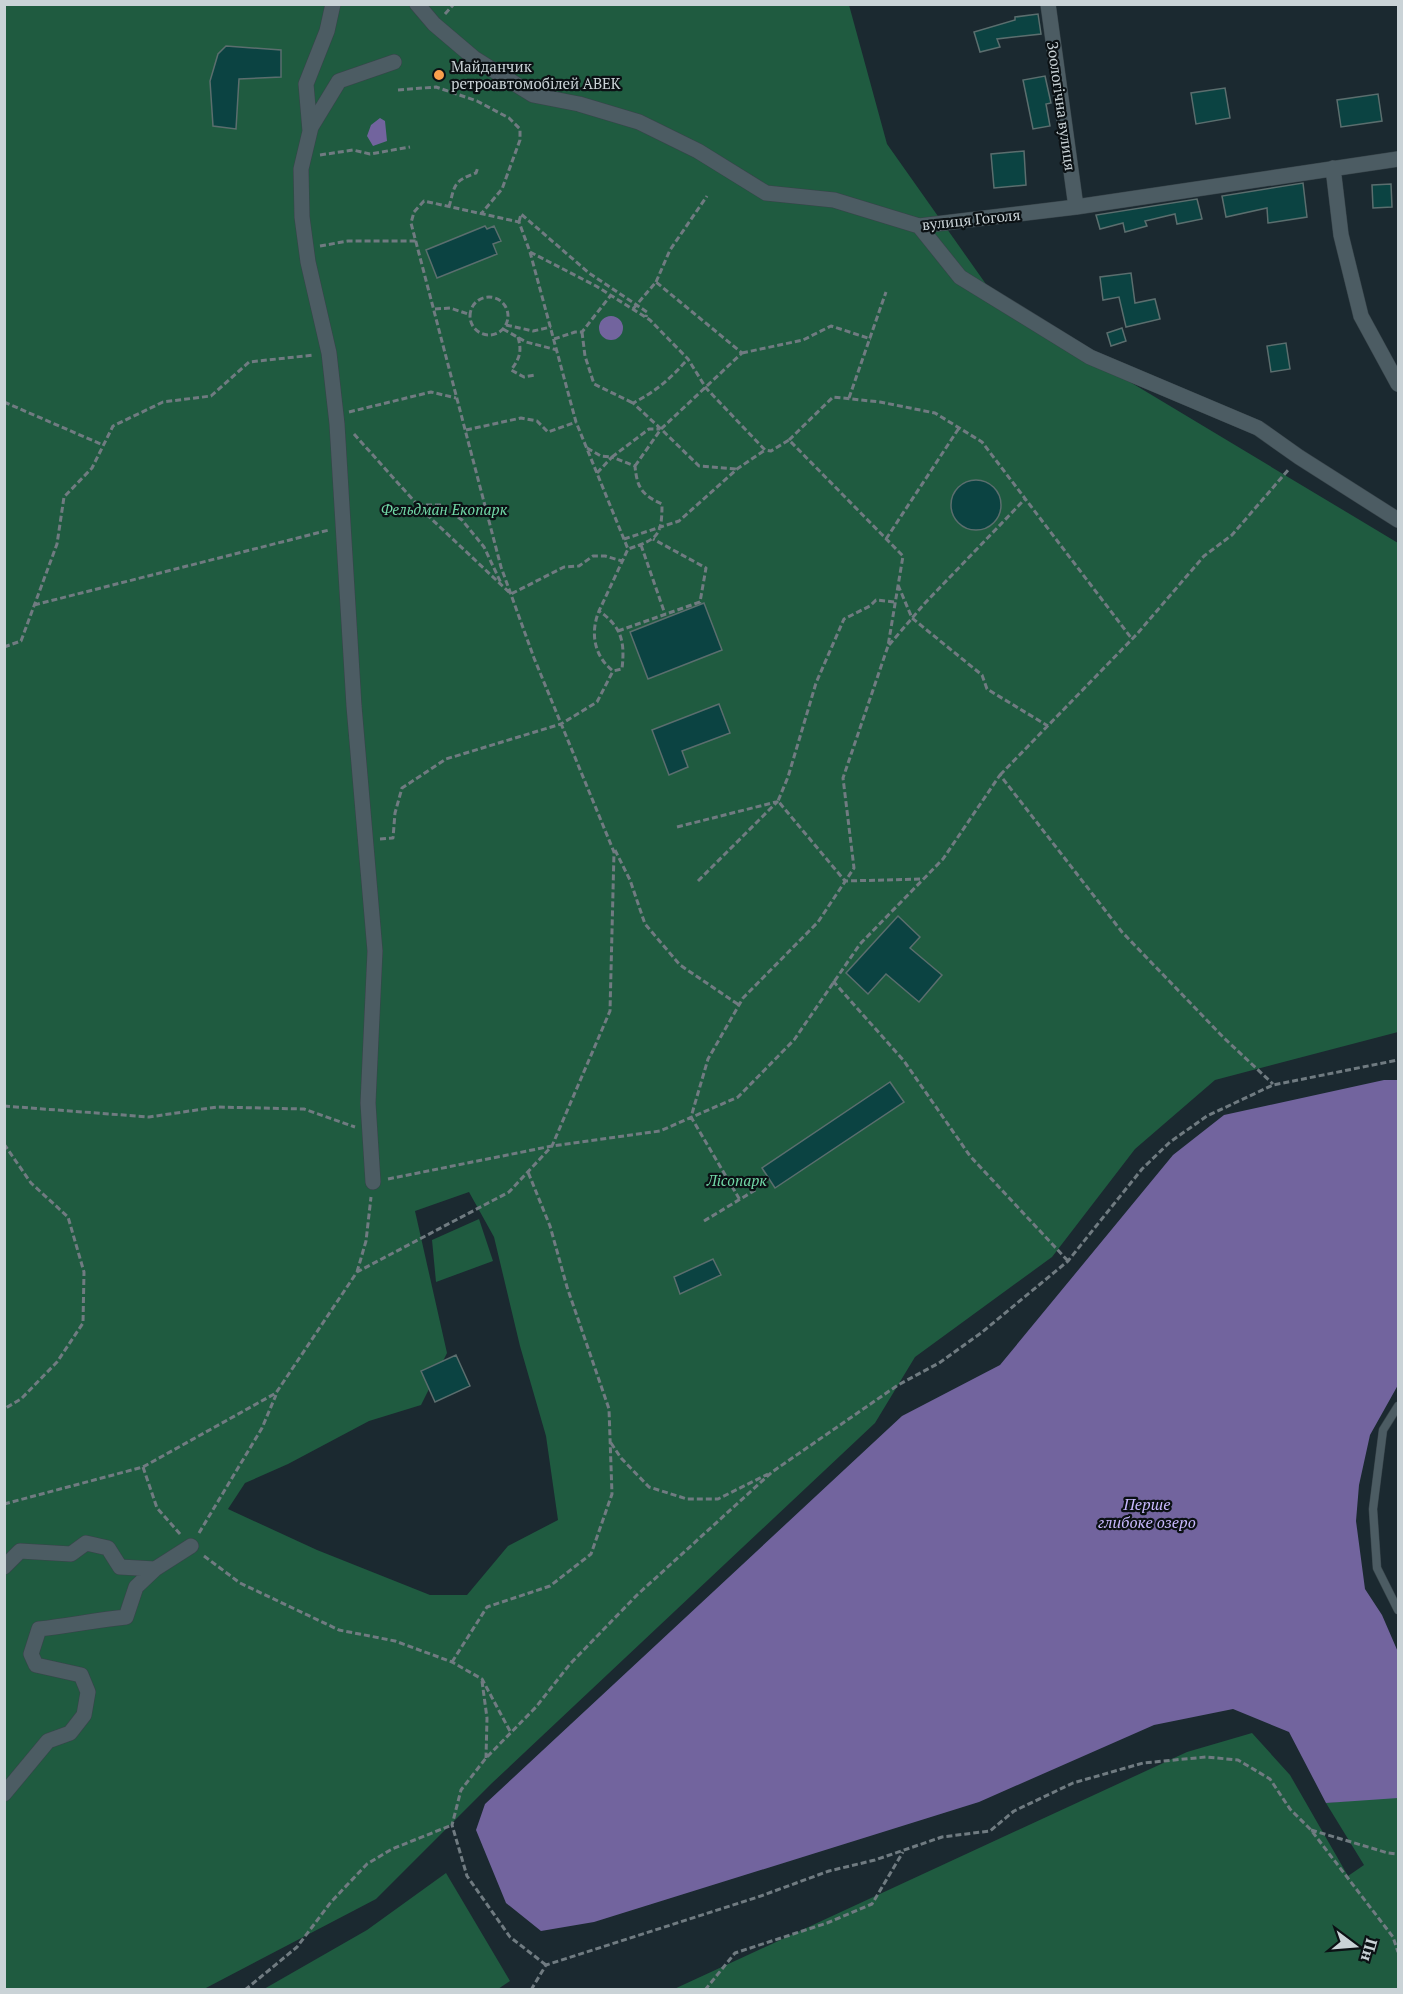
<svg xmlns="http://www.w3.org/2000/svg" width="1403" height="1994" viewBox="0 0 1403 1994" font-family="'PT Serif',serif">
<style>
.green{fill:#1f5b40;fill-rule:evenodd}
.water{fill:#72649e}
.building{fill:#0b4342;stroke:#5b6e6e;stroke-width:1.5}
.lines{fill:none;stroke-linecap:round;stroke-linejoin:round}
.lane-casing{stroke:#38444a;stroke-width:9}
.street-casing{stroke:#38444a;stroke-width:16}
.path{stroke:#707b81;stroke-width:3;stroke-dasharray:6 3;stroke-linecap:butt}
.lane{stroke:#4c5c63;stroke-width:8}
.street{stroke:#4c5c63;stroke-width:15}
.poi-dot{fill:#f9a04c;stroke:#0b1114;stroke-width:2}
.labels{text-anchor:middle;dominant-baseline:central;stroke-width:4.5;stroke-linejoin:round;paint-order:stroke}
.poi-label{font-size:15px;fill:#cad3d7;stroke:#0b1114;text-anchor:start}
.street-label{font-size:15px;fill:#cad3d7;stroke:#0b1114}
.park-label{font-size:15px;font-style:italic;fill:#71d7a6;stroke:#0b1114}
.water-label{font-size:16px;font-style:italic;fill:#c7b8fd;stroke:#0b1114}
</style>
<rect width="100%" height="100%" fill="#1b2930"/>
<path class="green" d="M5,5H849L887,144L1000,304L1398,543V1032L1215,1080L1135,1149L1052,1257L915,1357L875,1423L491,1784L376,1899L204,1989L5,1990ZM469,1192L494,1237L520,1346L546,1436L558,1520L508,1546L467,1595H430L317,1550L228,1509L245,1483L288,1464L369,1421L421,1405L447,1353L415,1211Z
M479,1219L493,1261L436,1282L432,1240Z
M1252,1733L1290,1775L1348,1876L1364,1865L1326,1803L1398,1796V1989L672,1990L1187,1752Z
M446,1873L510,1981L498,1989H264L367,1930Z"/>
<path class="water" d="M380,118L385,121L387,141L373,146L367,136L371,125Z
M599 328a12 12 0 1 1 24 0a12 12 0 1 1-24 0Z
M1384,1080H1398V1385L1370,1435L1359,1485L1356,1521L1365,1589L1382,1615L1398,1652V1798L1326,1803L1289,1732L1233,1709L1154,1725L979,1802L594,1922L541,1931L506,1903L476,1830L485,1804L902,1416L1000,1365L1173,1155L1224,1115Z"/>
<path class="building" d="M1038,14L1041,34L997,39L1000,47L980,52L974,32L1015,20V17Z
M226,46L281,50V77L239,79L236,129L213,126L210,81L218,54Z
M1045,76L1051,103L1046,104L1050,126L1033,129L1023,80Z
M1225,88L1230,118L1196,124L1191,93Z
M1378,94L1382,121L1341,127L1337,100Z
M1024,151L1026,185L994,188L991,154Z
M1303,183L1307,217L1268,223L1267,208L1226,217L1222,196Z
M1391,184L1392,207L1373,208L1372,185Z
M1197,199L1202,219L1177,224L1175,214L1145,221L1147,226L1125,232L1123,223L1100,229L1096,215Z
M485,226L487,229L494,226L501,241L493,244L497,254L437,278L426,250Z
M1131,273L1135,303L1155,299L1160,319L1126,327L1119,297L1103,300L1100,277Z
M1122,328L1126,341L1111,346L1107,333Z
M1286,343L1290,369L1271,372L1267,346Z
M951 505a25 25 0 1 1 50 0a25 25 0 1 1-50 0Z
M704,603L722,650L648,679L630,632Z
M719,704L730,733L682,751L688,767L669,775L652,730Z
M898,916L920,937L910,948L942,975L919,1002L886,974L868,994L846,973Z
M890,1082L904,1102L775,1188L762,1168Z
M713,1259L721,1275L680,1294L674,1277Z
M456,1355L470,1386L435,1402L421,1371Z"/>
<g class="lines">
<defs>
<path id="lane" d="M1398,1406L1383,1430L1373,1509L1377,1568L1398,1610"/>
<path id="street" d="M417,4L434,24L474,58L533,95L579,104L639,122L698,151L766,193L834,200L919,226L1076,207L1398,159
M1048,4L1076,207
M310,131L306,84L327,31L333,4
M1333,168L1341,235L1361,316L1398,384
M919,226L960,277L1090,357L1258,428L1299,457L1398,520
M373,1182L368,1103L375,951L354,706L337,424L329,353L308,262L302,217L301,169L311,127L339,81L394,62
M4,1567L20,1551L71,1554L86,1543L108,1548L120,1567L155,1569
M4,1794L48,1741L70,1733L84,1715L88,1692L81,1675L36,1665L31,1654L39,1629C68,1626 96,1620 126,1617L136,1587L155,1569L191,1546"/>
</defs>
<use href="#lane" class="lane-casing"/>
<use href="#street" class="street-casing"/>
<path class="path" d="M445,14L454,4
M398,90L436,87L477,101L509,118L520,129V140L502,189L481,214
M320,155L353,150L370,154L410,147
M449,207C455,185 453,181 476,173L478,167
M519,222L521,214L589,273L647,312L646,317
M320,246L348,241H416
M530,252L596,286L650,320L688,359L706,388L765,450L771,451L789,440L903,556L888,646L843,778L854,868L818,922L743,998L708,1059L691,1117L740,1200
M656,282L670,250L707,196
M470 316a19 19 0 1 1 38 0a19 19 0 1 1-38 0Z
M435,309L450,308L471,315
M633,309L656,282L742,353L661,429L699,466L737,469
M506,325L533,331L551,327
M503,329L526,342L557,350
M582,332L585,356L594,384L633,403
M518,337C522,351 520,358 511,370L524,377L535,375
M554,339L575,332H582L611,295
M742,353L803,340L831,326L871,339
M849,398L886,292
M4,402L103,445
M349,412L431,392L456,398
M661,429L633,403C655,392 670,379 687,360
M466,430L521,418L537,421L548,432L576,422
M354,434L423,511L511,594L564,567L579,566L593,556H605L622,561
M789,440L833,397L880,402L935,413L982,442L1132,639
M587,448L601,456L612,457L649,429H660
M635,466L661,429
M597,473L612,457L635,466C637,488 642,495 662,504C662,536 658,539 628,549
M417,505H442L462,520L484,547L501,583
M624,539L679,521L737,469L765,450
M886,539L959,428
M641,545L665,614
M898,585L912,618L982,675L987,689L1048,726
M894,602L876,600L870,606L844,619L816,683L788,777L778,801L845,881L923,879
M34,605L329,530
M618,631L700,602L706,568L653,539
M889,645L925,603L1025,499
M4,647L21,641L57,544L64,497L92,468L113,426L163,402L211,396L249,362L314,355
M1000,775L1137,634L1204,556L1232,535L1289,469
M677,827L776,802
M380,839L393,838L395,813L402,788L446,759L561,724L597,702L613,671
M615,850L630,880L645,924L680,965L739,1005
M698,881L778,801
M833,981L904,1061L970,1156L1068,1261
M4,1106L149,1117L217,1107L304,1109L355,1127
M4,1144L31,1183L68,1217L84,1272L83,1323L57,1362L21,1399L4,1409
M388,1179L552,1146L660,1131L738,1097L794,1040L860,944L943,859L1000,775L1122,932L1224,1038L1273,1084
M704,1221L757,1189
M357,1272L366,1241L371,1197
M611,1443L621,1458L649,1487L687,1499H718L768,1474
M143,1467L157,1508L181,1535
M4,1504L143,1467L276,1393L357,1272L509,1192L552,1146L610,1011L614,852L534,658L501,567L411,223L414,212L424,201L519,222L530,252L576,422L628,549L599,611C590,633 594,656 613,671L622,669C625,642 622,627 599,611
M199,1533L262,1428L276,1395
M204,1556L240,1583L339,1630L395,1641L452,1662L482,1679L511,1733
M452,1662L487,1607L550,1586L591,1554L612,1494L609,1409L567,1287L550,1226L528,1172
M482,1681L487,1718L486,1758
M1311,1830L1388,1853L1398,1854
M546,1965L510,1937L467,1876L452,1825L461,1790L486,1758L536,1707L570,1664L637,1595L772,1472L898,1385L939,1363L981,1333L1068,1261L1142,1169L1170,1142L1207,1116L1273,1085L1398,1060
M245,1990L297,1947L331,1902L367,1864L392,1849L452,1825
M531,1990L546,1965L758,1897L829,1871L875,1860L942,1837L990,1831L1014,1811L1073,1783L1143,1763L1206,1757L1238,1760L1270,1779L1290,1809L1311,1830L1393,1937L1398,1952
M705,1990L735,1953L827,1923L872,1904L903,1852"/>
<use href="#lane" class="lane"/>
<use href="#street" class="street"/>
</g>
<circle class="poi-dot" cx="439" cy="75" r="6"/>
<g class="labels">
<g class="poi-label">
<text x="451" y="66">Майданчик<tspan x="451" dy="17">ретроавтомобілей АВЕК</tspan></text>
</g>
<g class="street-label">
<text transform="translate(1062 106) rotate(82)">Зоологічна вулиця</text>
<text transform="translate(971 219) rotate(-6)">вулиця Гоголя</text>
</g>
<g class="park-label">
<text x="444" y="509">Фельдман Екопарк</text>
<text x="737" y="1180">Лісопарк</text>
</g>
<g class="water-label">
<text x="1147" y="1504">Перше<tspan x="1147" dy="18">глибоке озеро</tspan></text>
</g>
</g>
<rect width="1403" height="1994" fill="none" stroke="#cad3d7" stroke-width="12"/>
<g transform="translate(1355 1946) rotate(106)" stroke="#0b1114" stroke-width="4.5" paint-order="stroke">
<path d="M0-4.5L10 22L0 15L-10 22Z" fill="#cad3d7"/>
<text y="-9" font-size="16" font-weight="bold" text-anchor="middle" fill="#cad3d7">Пн</text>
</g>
</svg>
